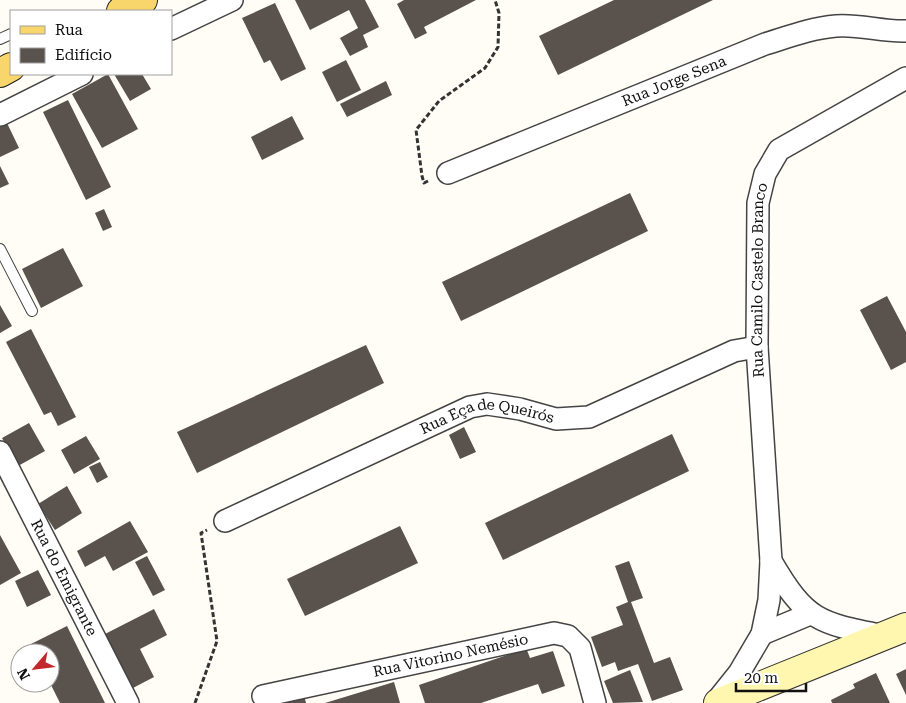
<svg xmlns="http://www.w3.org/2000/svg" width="906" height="703" viewBox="0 0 906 703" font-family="'Roboto Serif',serif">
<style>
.building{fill:#5a524d}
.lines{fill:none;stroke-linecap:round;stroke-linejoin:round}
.lane-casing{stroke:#444;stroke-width:12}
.street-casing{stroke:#444;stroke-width:24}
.secondary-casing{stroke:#333;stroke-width:30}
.primary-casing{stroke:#222;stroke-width:30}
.path{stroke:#333;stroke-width:3;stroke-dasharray:5 2.5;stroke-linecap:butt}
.lane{stroke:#fff;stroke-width:10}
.street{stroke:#fff;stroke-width:21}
.secondary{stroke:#fff6b0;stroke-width:28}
.primary{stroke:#f9d66b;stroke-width:28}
.labels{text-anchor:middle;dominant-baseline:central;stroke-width:5;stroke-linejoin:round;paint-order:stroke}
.street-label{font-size:15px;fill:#111;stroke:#fff}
</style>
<rect width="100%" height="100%" fill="#fffdf5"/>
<path class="building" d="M295,0H365L379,27L363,35L368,47L350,56L340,38L358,28L349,10L310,30Z
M404,0H476L424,27L427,33L415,39L397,4Z
M614,0H713L558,75L539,36Z
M275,3L306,69L281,81L270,60L264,63L242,18Z
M346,60L361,90L337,102L322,72Z
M108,74L138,129L102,148L72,94Z
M114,74H142L151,89L130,101Z
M386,81L392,95L347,117L340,104Z
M68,100L111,187L86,200L43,112Z
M292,116L304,139L262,160L251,137Z
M7,123L19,148L0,157V127Z
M0,166L9,184L0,188Z
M630,193L648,231L461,321L442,282Z
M104,209L112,227L103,231L95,213Z
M63,248L83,286L41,308L22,269Z
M887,296L906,332V362L891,370L860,310Z
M0,305L12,326L0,333Z
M31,329L76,417L58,426L51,412L44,415L6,342Z
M366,345L384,383L197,473L177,432Z
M29,423L45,451L18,466L2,438Z
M464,427L476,452L460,459L449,435Z
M672,434L689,471L503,560L485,523Z
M86,436L100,459L74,474L61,450Z
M100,462L108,477L97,483L89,467Z
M67,486L82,513L55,530L38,504Z
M130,521L148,552L113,571L105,556L85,567L77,551Z
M400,526L418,563L305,616L287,579Z
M0,535L21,573L0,585Z
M147,556L165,590L153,596L135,562Z
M629,561L643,598L631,602L654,663L670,657L683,690L652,701L638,664L618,671L615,662L602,667L591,637L623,625L616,607L628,602L615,566Z
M38,570L51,595L27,607L15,581Z
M154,609L167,635L140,649L154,677L133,688L105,634Z
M67,626L105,703H60L50,683V653H20V657L17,651Z
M525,645L530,658L553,651L565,686L542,694L538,684L481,703H425L419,685L510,654L509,651Z
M906,669V695L896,674Z
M630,670L643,702L613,703L604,681Z
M876,673L890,703H832L831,700L855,688L853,684Z
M394,682L400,703H325Z
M304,695L306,703H281Z"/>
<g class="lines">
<defs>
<path id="lane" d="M0,39L11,34
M0,249L32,311"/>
<g id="street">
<path d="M171,29L232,0"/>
<path d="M0,115L82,74"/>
<path id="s1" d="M448,173L765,44C788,37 811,28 836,26C859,24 883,32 906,31"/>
<path id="s2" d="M0,452L128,703"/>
<path id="s3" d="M225,521L470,407L487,404L520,409L556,419L589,417L734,351L757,347"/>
<path d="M771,561C806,621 818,623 885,636"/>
<path d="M762,634L810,614"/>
<path id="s4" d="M263,696L554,633L568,636L580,648L595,703"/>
<path id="s5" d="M715,703L739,673L762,634L769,600L771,561L757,347L758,203L765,174L779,150L906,78"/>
</g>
<path id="secondary" d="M718,703L906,627"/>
<path id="primary" d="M121,11L143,0
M0,73L11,67"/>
</defs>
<use href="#lane" class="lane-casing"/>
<use href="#street" class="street-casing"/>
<use href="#secondary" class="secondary-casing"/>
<use href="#primary" class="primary-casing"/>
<path class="path" d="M428,181L424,183L422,176L416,130L439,101L485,68L498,47L499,13L495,0
M195,703L217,641L201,533L207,530"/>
<use href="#lane" class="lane"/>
<use href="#street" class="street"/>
<use href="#secondary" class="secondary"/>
<use href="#primary" class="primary"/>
</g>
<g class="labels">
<g class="street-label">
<text stroke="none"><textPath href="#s1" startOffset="244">Rua Jorge Sena</textPath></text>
<text stroke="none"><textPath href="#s5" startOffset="439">Rua Camilo Castelo Branco</textPath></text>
<text stroke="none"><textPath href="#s3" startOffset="286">Rua Eça de Queirós</textPath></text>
<text stroke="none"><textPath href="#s2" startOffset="141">Rua do Emigrante</textPath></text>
<text stroke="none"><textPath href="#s4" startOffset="192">Rua Vitorino Nemésio</textPath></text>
</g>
</g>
<rect x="10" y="10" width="162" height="65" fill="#ffffff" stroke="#a0a0a0"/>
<rect x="20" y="26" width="25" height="8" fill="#f9d66b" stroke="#a0a0a0"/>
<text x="55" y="35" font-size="15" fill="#111111">Rua</text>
<rect x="20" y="48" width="25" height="15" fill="#5a524d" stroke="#a0a0a0"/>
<text x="55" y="60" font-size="15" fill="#111111">Edifício</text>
<g transform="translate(35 668) rotate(242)"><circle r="24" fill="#ffffff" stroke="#a0a0a0"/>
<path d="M0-4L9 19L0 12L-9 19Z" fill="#c4262e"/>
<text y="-8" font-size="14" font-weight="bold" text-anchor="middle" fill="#111111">N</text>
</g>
<path d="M736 683v8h70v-8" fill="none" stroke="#111111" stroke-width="2.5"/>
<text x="744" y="683" font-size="15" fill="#111111" stroke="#ffffff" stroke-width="4" paint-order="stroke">20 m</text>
</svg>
